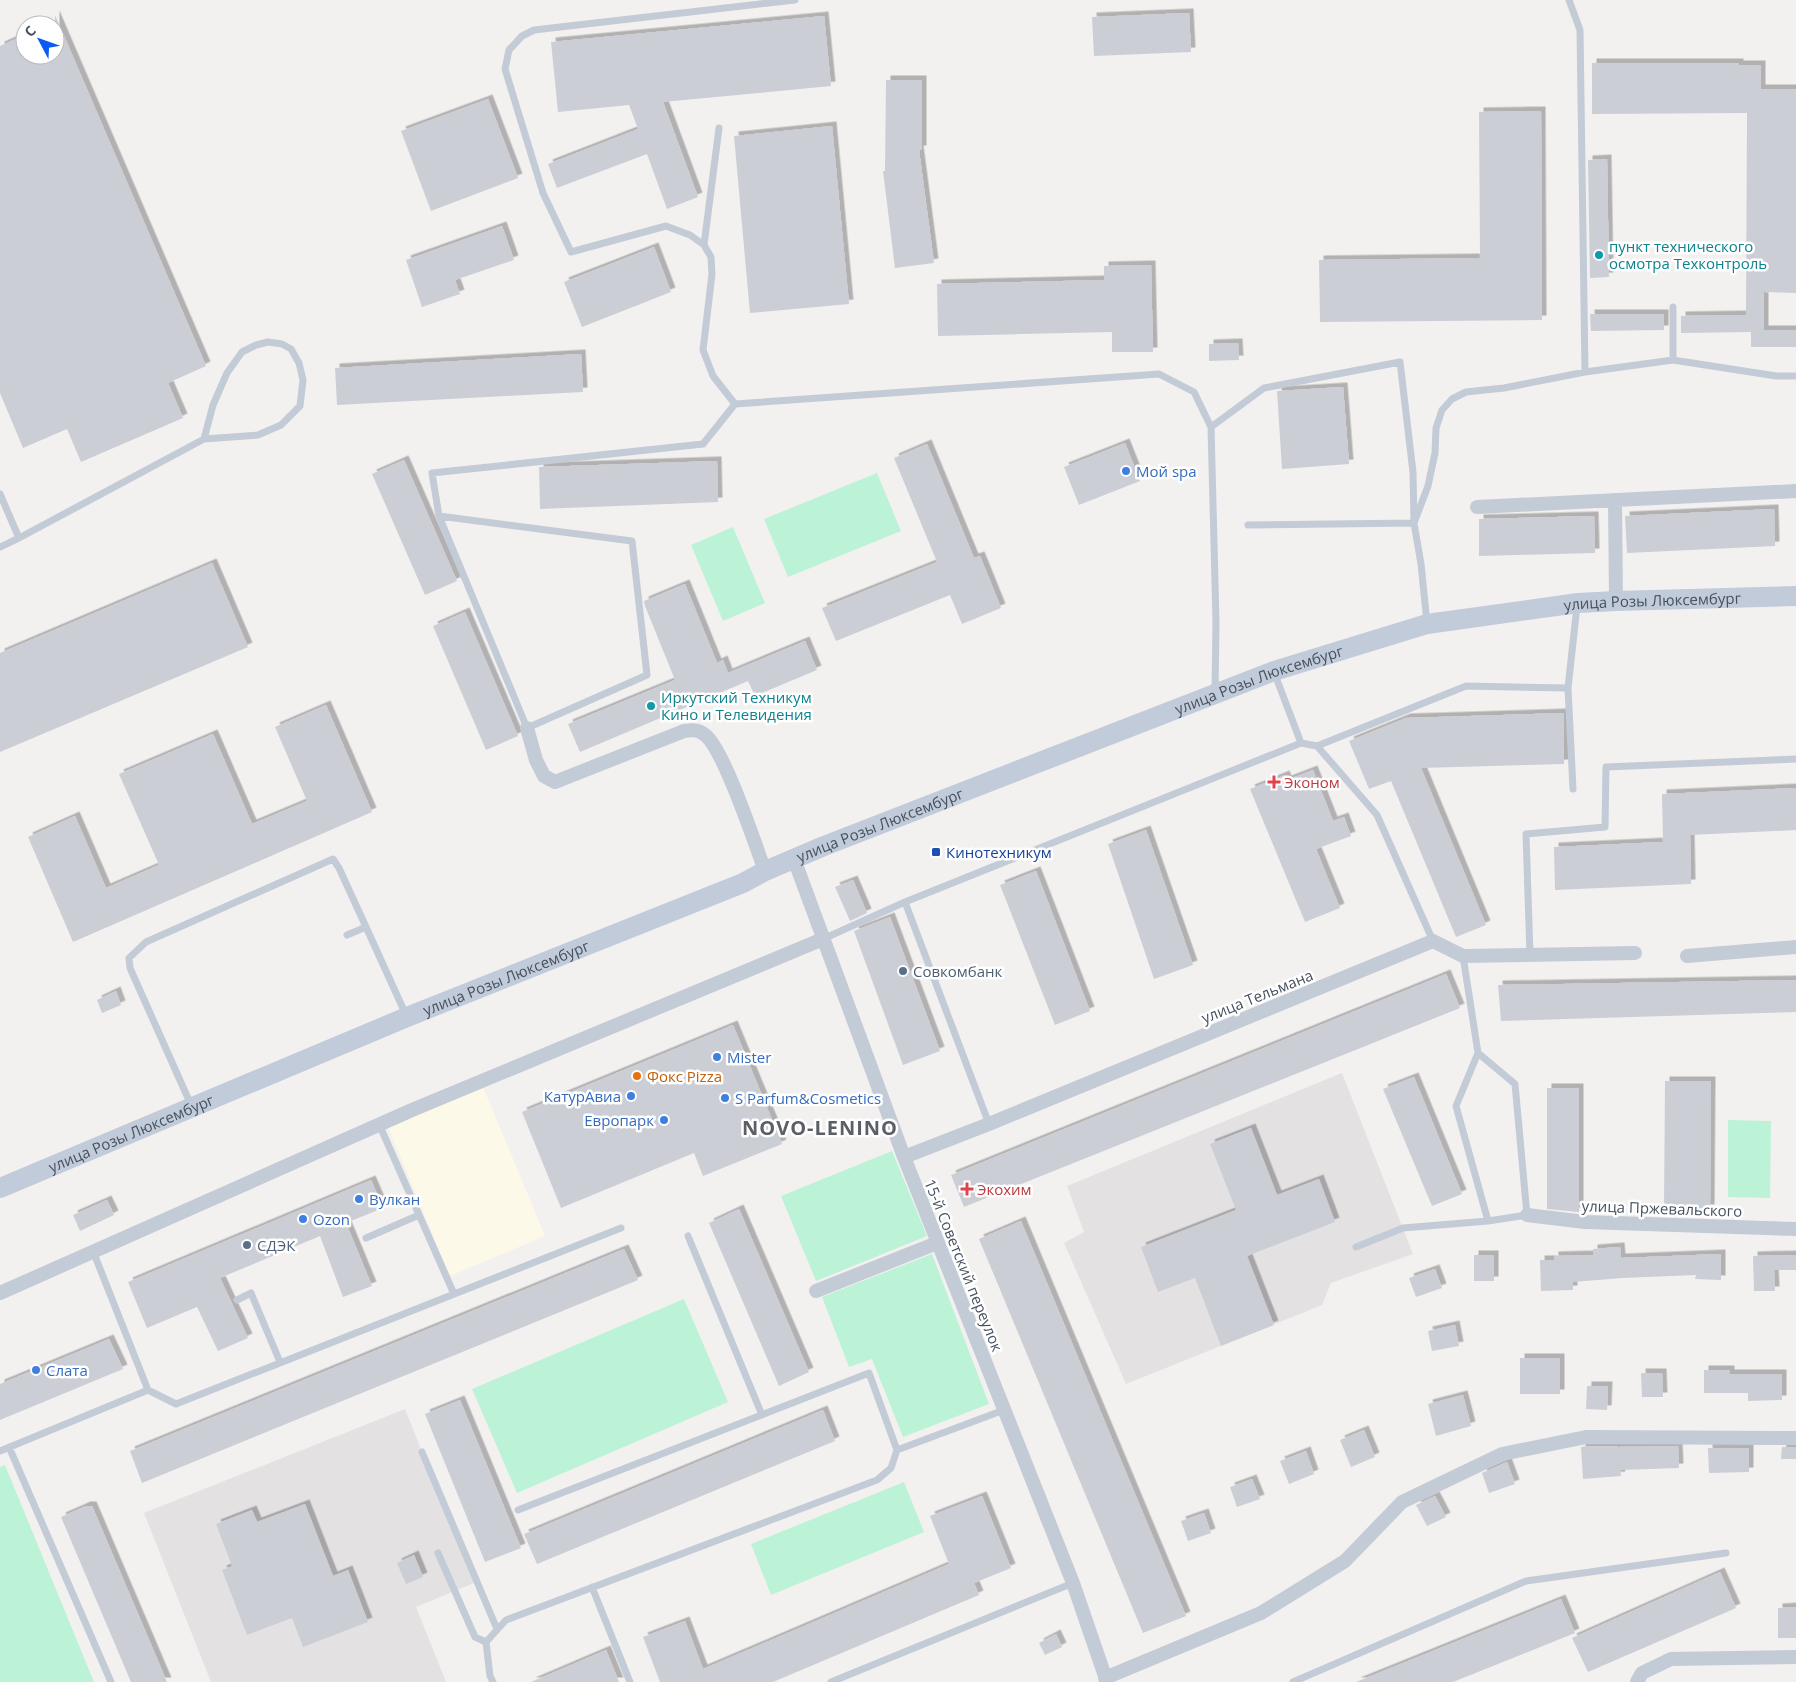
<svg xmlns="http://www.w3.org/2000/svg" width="1796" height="1682" viewBox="0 0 1796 1682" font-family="'Open Sans',sans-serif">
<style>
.commercial{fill:#fdf9e9}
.education{fill:#e4e1e2}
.green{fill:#bcf3d6}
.building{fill:#ccced6;filter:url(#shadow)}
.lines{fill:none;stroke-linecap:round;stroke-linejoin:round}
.lane{stroke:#c3cbd6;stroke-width:7}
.street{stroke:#c3cbd6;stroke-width:14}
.secondary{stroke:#c1cbda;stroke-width:20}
.culture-dot{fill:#0f9aa8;stroke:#fff;stroke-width:2}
.shop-dot{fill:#3f7fe0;stroke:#fff;stroke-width:2}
.health-dot{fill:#e0444e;stroke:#fff;stroke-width:2}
.transit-dot{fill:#1a4fb4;stroke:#fff;stroke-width:2}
.service-dot{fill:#5c6f8a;stroke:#fff;stroke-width:2}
.food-dot{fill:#e8710a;stroke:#fff;stroke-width:2}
.labels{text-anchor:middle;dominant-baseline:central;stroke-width:5;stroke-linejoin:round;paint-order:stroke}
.culture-label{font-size:15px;fill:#0d838f;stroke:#fff;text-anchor:start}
.shop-label{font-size:15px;fill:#366cbe;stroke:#fff;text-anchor:start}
.street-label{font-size:15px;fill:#46515f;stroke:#fff}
.health-label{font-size:15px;fill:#be3a42;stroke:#fff;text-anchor:start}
.transit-label{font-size:15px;fill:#164399;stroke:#fff;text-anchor:start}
.service-label{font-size:15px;fill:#4e5e75;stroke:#fff;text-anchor:start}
.food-label{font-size:15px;fill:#c56008;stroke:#fff;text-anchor:start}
.district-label{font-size:20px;font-weight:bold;letter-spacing:1px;fill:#5c6066;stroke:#fff}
</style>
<defs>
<filter id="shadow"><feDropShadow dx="4.5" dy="-4.5" stdDeviation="0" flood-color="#0004"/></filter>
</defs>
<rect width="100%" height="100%" fill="#f3f0f0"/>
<path class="commercial" d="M483,1087L545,1236L450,1276L388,1127Z"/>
<path class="education" d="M1342,1073L1413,1254L1331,1283L1322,1305L1126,1384L1064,1243L1084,1232L1067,1186Z
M405,1409L474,1583L416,1607L446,1682H211L144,1513Z"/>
<path class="green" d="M877,473L901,531L788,577L764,519Z
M733,527L765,603L723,621L691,545Z
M1728,1120L1771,1121L1770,1198L1728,1197Z
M892,1151L927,1236L816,1281L781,1196Z
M932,1254L989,1404L903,1437L872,1359L849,1367L822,1297Z
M684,1299L728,1402L517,1493L472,1389Z
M5,1465L94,1682H0V1467Z
M904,1482L924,1532L771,1595L751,1544Z"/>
<path class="building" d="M1189,13L1191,52L1094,56L1092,17Z
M55,15L206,366L168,383L183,418L81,462L67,429L23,448L0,393V46L25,35V55H55Z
M824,16L831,86L663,102L698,197L667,209L647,154L557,188L548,164L638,129L629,105L558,112L551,42Z
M1592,63H1739V65H1761V89H1796V293L1764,292V330H1796V347H1751V332L1681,333V316L1746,315L1747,113L1592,114Z
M886,80H922V150H919L934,263L895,268L883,171H885Z
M488,99L518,178L431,211L401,131Z
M1541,111L1542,320L1320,322L1319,260L1480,258L1479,112Z
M832,126L849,304L750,313L734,136Z
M1607,159L1609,277L1590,278L1588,160Z
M502,226L514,260L455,280L460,294L422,307L406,260Z
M654,247L671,292L582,327L564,282Z
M1151,265L1153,352H1112V332L938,336L937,284L1104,280V266Z
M1590,314H1664V330L1591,331Z
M1238,343L1239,360L1209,361V344Z
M581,354L583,392L337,405L335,368Z
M1343,387L1349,464L1282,469L1277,391Z
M1125,443L1140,481L1079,505L1064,467Z
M927,444L974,558L980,556L1001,608L962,624L950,595L836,641L822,608L937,562L894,458Z
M404,460L457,581L425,595L372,474Z
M717,461L718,502L540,509L539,467Z
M1774,509L1775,546L1627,553L1625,516Z
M1594,516L1595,553L1479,556V519Z
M212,563L248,647L0,752V653Z
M685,584L717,663L723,660L728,673L805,641L817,670L755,696L748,681L580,752L568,724L675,680L645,606L644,601Z
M465,612L518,736L486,750L433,626Z
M326,705L372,812L73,942L28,837L75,816L106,888L159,865L119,774L213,734L252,824L307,801L275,727Z
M1564,713V764L1421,768L1486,925L1456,937L1391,781L1369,789L1349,741L1406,718Z
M1313,770L1333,821L1344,817L1351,836L1316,849L1340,908L1305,922L1250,789L1285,775L1287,780Z
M1796,788V830L1690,835L1691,884L1555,890L1554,847L1663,842L1662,794Z
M1146,830L1193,965L1154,979L1108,844Z
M1036,871L1090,1011L1055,1025L1000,885Z
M853,880L867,913L850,921L835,887Z
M890,917L940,1051L903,1065L854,931Z
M1446,974L1460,1008L964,1207L951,1175Z
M1796,980V1012L1501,1021L1498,985Z
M116,991L121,1005L102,1013L97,1000Z
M733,1025L782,1144L703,1176L694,1153L561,1208L522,1112Z
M1414,1077L1462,1194L1432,1206L1383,1089Z
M1665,1081H1711L1710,1209L1664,1208Z
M1547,1088H1579V1212L1547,1209Z
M1251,1128L1277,1195L1319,1179L1335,1222L1247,1256L1274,1325L1221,1346L1195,1278L1158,1292L1141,1247L1236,1210L1210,1144Z
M371,1180L383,1208L346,1223L372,1286L343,1297L320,1236L220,1278L248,1338L218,1351L197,1307L147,1328L128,1282Z
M107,1200L114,1215L80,1231L73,1215Z
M739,1209L809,1372L779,1386L709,1223Z
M1021,1221L1186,1616L1143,1633L979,1239Z
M1620,1247L1621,1258L1721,1254V1280L1695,1279L1696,1275L1622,1278L1573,1282V1290L1541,1291L1540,1260H1554V1256L1593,1255V1249Z
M624,1249L638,1280L142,1483L130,1451Z
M1474,1255H1494V1281H1474Z
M1796,1255V1270H1774L1775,1291H1754L1753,1256Z
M1435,1269L1442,1288L1416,1297L1409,1278Z
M1455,1325L1459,1346L1432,1351L1428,1331Z
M109,1339L123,1369L0,1420V1384Z
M1520,1358H1560V1394H1520Z
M1704,1370H1730V1374H1782V1400L1748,1401V1393H1704Z
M1641,1373H1662L1663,1397H1642Z
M1587,1386H1608L1607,1410L1586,1409Z
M1463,1395L1471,1426L1436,1436L1428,1404Z
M460,1400L521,1548L485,1562L425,1414Z
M823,1410L835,1441L537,1564L524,1534Z
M1364,1430L1375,1457L1351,1467L1340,1440Z
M1587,1446H1618V1447L1678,1446L1679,1468L1620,1470L1621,1476L1583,1479L1581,1447Z
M1782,1447H1796V1459H1781Z
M1708,1448H1749V1472L1709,1473Z
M1306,1451L1314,1474L1289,1484L1280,1461Z
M1507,1462L1515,1484L1489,1493L1482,1473Z
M1252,1479L1260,1499L1237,1507L1230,1487Z
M982,1496L1011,1568L974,1583L979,1595L773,1682H660L643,1637L685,1621L703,1669L949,1564L930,1516Z
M1435,1496L1446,1517L1427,1526L1416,1505Z
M305,1504L333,1576L348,1570L368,1622L303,1647L292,1618L247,1635L222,1570L232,1566L216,1524L252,1510L257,1522Z
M86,1506H92L167,1682H131L61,1517Z
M1204,1513L1211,1533L1188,1541L1181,1521Z
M414,1555L423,1577L406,1584L397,1563Z
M1720,1572L1736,1608L1588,1672L1572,1638Z
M1561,1599L1575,1633L1453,1682H1356Z
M1796,1607V1638H1778V1608Z
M1056,1634L1062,1647L1045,1655L1039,1643Z
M606,1650L619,1682H531Z"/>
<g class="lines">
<path class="lane" d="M1569,0L1580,30L1585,372
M719,128L704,245L690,235L666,226L571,252L543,193L505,69L509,50L522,36L534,30L795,0
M704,245L711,257L712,274L703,350L713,376L735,404
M1673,360V307
M1211,427L1264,388L1400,362L1413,472L1414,523L1248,525
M0,494L19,538L204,439L258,435L281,425L300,406L303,380L299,363L291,349L282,344L268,342L256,345L242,352L227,373L213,405L204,439
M439,516L632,541L647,675L527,728L439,516L432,473L703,444L735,404L1159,374L1194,392L1211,427L1216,622L1215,692
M0,547L19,538
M1427,623L1421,564L1414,523L1428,486L1435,453L1436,428L1442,410L1452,399L1466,392L1504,388L1585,372L1673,360L1776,376H1796
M1301,743L1317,746L1377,815L1433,941
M1317,746L1466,686L1568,688
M1573,789L1568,688L1577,606
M905,902L989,1124
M347,935L366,927L406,1015
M823,939L905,902L1301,743L1274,672
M1530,955L1526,834L1605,827L1606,767L1796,759
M1463,956L1478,1053L1456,1106L1488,1221L1527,1215L1515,1084L1478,1053
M191,1105L130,968L129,958L146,942L333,859L339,868L366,927
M379,1124L454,1294
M688,1236L762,1415
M366,1238L419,1215
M1356,1247L1403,1228L1488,1221
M93,1251L148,1390L176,1404L621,1228
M237,1300L251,1293L280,1362
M9,1447L111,1682
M0,1451L148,1390
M422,1452L497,1629
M518,1510L869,1373L897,1450
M438,1553L475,1637L486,1642
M592,1587L630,1682
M493,1682L490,1676L486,1642L506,1620L877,1480L891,1468L897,1450L1004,1410
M831,1682L1073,1583
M1293,1682L1526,1581L1726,1553"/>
<path class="street" d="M1615,500L1616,601
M1477,507L1796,491
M527,728L536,760L544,776L555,782L684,731C692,730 698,729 705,735C724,749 755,844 765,871
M794,859L904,1157L1073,1583L1107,1682
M1687,956L1796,947
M904,1157L989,1124L1433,941L1463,956L1635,953
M1527,1215L1585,1222L1796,1229
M816,1291L937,1243
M0,1293L412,1110L823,939
M1105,1678L1261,1613L1345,1561L1402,1502L1502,1454L1586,1437L1796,1438
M1637,1682L1642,1673L1671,1659L1796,1657"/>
<path class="secondary" id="s1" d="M0,1188L407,1017L743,883L765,871L824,846L1274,671L1427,624L1578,603L1616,601L1796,596"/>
</g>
<g class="culture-dot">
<circle cx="1599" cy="255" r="5"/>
<circle cx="651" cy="706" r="5"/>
</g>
<g class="shop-dot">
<circle cx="1126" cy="471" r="5"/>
<circle cx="717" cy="1057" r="5"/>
<circle cx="631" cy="1096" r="5"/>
<circle cx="725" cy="1098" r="5"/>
<circle cx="664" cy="1120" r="5"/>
<circle cx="359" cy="1199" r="5"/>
<circle cx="303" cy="1219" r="5"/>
<circle cx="36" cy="1370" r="5"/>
</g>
<g class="health-dot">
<path d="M1271.5 774.5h5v5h5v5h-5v5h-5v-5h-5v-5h5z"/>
<path d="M964.5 1181.5h5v5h5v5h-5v5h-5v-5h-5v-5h5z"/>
</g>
<rect class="transit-dot" x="931" y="847" width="10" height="10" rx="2.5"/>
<g class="service-dot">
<circle cx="903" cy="971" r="5"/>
<circle cx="247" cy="1245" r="5"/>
</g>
<circle class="food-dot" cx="637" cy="1076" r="5"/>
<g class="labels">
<g class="culture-label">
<text x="1609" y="246">пункт технического<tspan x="1609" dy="17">осмотра Техконтроль</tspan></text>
<text x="661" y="697">Иркутский Техникум<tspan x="661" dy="17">Кино и Телевидения</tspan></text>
</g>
<g class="shop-label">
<text x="1136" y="471">Мой spa</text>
<text x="727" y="1057">Mister</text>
<text x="621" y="1096" text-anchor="end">КатурАвиа</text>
<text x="735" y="1098">S Parfum&amp;Cosmetics</text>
<text x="654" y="1120" text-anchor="end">Европарк</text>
<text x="369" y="1199">Вулкан</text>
<text x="313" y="1219">Ozon</text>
<text x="46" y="1370">Слата</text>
</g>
<g class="street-label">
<text stroke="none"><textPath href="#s1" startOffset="1762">улица Розы Люксембург</textPath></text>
<text stroke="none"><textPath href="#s1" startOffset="1358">улица Розы Люксембург</textPath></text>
<text stroke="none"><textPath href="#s1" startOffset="952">улица Розы Люксембург</textPath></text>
<text stroke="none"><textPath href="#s1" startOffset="548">улица Розы Люксембург</textPath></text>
<text transform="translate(1257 996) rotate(-22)">улица Тельмана</text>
<text stroke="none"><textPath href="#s1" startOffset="142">улица Розы Люксембург</textPath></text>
<text transform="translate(1662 1208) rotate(2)">улица Пржевальского</text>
<text transform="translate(964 1265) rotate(68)">15-й Советский переулок</text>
</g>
<g class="health-label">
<text x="1284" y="782">Эконом</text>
<text x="977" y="1189">Экохим</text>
</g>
<g class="transit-label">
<text x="946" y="852">Кинотехникум</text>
</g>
<g class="service-label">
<text x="913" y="971">Совкомбанк</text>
<text x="257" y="1245">СДЭК</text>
</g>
<g class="food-label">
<text x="647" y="1076">Фокс Pizza</text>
</g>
<g class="district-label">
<text x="820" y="1127">NOVO-LENINO</text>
</g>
</g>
<g transform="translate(40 40) rotate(311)"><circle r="24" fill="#ffffff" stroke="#b5b9bf"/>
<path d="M0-4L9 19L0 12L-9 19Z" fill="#0b5bf2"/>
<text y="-8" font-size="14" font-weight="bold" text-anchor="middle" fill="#46515f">С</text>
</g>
</svg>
